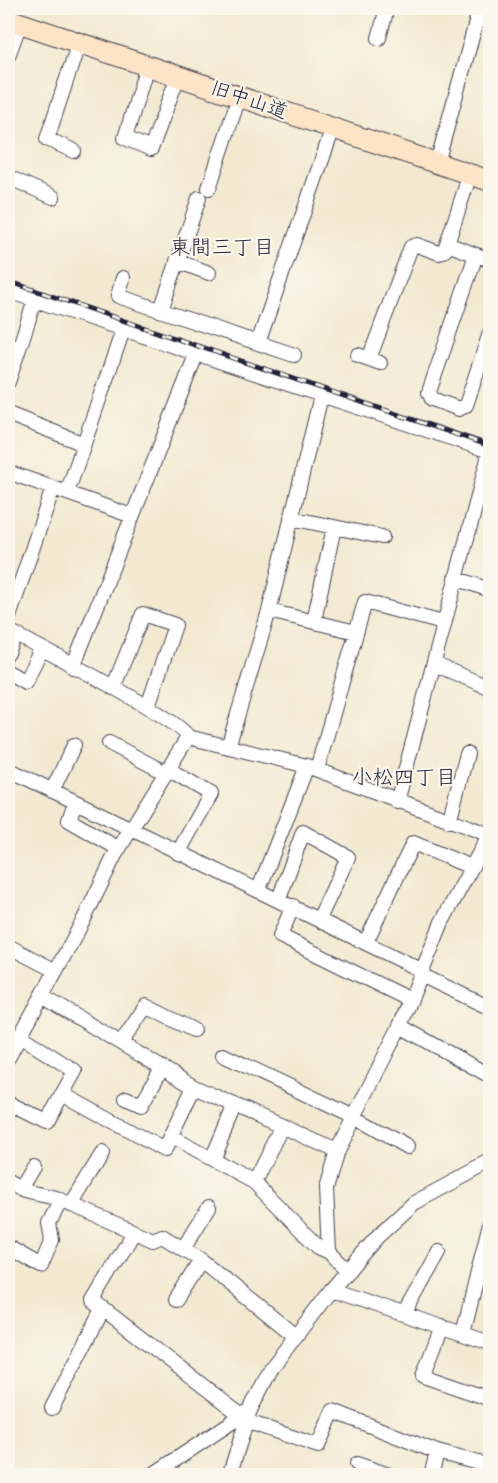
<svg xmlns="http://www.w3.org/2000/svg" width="498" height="1483" viewBox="0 0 498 1483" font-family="'Balsamiq Sans','Klee One',sans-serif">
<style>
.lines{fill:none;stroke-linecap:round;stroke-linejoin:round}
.minor-casing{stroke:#414051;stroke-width:16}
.secondary-casing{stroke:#414051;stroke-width:22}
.minor{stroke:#fff;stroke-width:14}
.secondary{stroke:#fee4c6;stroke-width:20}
.rail-casing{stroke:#22223b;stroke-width:5}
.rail{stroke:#fbf7ec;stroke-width:3;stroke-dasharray:9;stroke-linecap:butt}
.labels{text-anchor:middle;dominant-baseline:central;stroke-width:4.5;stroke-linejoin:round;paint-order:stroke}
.street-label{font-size:20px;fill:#22223b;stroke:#fbf7ec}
.neighbourhood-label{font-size:21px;fill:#22223b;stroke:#fbf7ec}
</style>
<rect width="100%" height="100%" fill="#fbf7ec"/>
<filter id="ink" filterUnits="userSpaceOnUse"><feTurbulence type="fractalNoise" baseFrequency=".0167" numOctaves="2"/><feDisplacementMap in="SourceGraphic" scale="12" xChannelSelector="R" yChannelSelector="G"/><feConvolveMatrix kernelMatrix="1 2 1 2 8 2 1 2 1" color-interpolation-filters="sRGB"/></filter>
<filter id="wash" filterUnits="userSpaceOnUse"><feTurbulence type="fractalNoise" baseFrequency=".008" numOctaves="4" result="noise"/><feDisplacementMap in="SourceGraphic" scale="24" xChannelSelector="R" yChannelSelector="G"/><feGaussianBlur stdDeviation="1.35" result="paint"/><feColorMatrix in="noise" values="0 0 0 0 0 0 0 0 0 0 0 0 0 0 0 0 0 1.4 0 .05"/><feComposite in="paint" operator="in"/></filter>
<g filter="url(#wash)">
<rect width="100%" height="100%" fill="#f2e9d0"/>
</g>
<g filter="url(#ink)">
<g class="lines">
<defs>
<path id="minor" d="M379,38L387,8
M8,56L20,23
M147,66L125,138L151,149L178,76
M74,151L47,139L79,42
M437,163L480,8
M8,177L53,197
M209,188L239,97
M447,244L490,260
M476,255L429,392L432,399L459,409L466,405L490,333
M177,261L209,273
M123,278L118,296L294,355
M8,291L490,451
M161,310L199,198
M258,343L333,128
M358,355L380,363
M369,359L411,247L417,245L439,253L445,250L470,174
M8,382L35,300
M8,414L84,444
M8,472L132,516
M67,493L123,330
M291,518L382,537
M455,578L490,590
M269,611L356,632
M8,620L53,488
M314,621L334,527
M8,630C36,647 180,718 188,737L307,766L490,835
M8,653L16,635
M434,664L490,688
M73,667L196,355
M8,672L25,682L41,650
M113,688L143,614L175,625L148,706
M109,743L166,773
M228,747L269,611L321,396
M8,769C143,836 280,900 415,967L425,977L490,1008
M168,769L211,794L178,853
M317,769L365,602L443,623
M52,791L74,745
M75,802L69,820L119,849
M397,802L490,451
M449,821L467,754
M259,889L307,766
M279,899L303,832L348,857L319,919
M293,906L280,936L410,1000
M366,942L413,843L471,867
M8,946L56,971
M42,996L194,1087L337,1151
M400,1026L490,1076
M121,1043L146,1006L193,1030
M223,1055L354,1117L407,1147
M8,1058L82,923L115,855L188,737
M62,1094L164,1150L194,1087
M126,1098L141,1105L162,1068
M8,1103L47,1122L75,1071L20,1036
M170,1137L254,1182L318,1247L329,1252
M212,1159L235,1105
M8,1182L24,1191L56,1198L153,1240L162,1236L201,1260L294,1335
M254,1182L282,1126
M20,1189L33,1167
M71,1205L102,1154
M134,1232L93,1301L242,1416
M8,1247L41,1266L52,1240L49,1223L61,1200
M183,1249L209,1207
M348,1271L329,1252L326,1189L337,1151L400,1026L442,922L489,835
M331,1290L490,1343
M176,1300L201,1260
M405,1313L439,1252
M442,1326L423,1376L490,1399
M463,1334L490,1223
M52,1408L103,1309
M246,1421L318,1446L333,1411L437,1452L490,1466
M357,1464L392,1476
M151,1476L247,1412
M229,1476L250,1410L272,1367L331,1290L378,1236L414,1203L490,1162
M431,1476L437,1452"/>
<path id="secondary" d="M8,19L490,181"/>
</defs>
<use href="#minor" class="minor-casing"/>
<use href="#secondary" class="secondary-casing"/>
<use href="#minor" class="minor"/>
<use href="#secondary" class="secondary"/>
<defs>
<path id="rail" d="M8,281L490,446"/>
</defs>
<use href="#rail" class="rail-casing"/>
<use href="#rail" class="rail"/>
</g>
</g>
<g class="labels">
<g class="street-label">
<text transform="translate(249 100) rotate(19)">旧中山道</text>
</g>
<g class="neighbourhood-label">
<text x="222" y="247">東間三丁目</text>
<text x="404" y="777">小松四丁目</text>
</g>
</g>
<rect width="498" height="1483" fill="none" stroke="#fbf7ec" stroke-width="30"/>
</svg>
